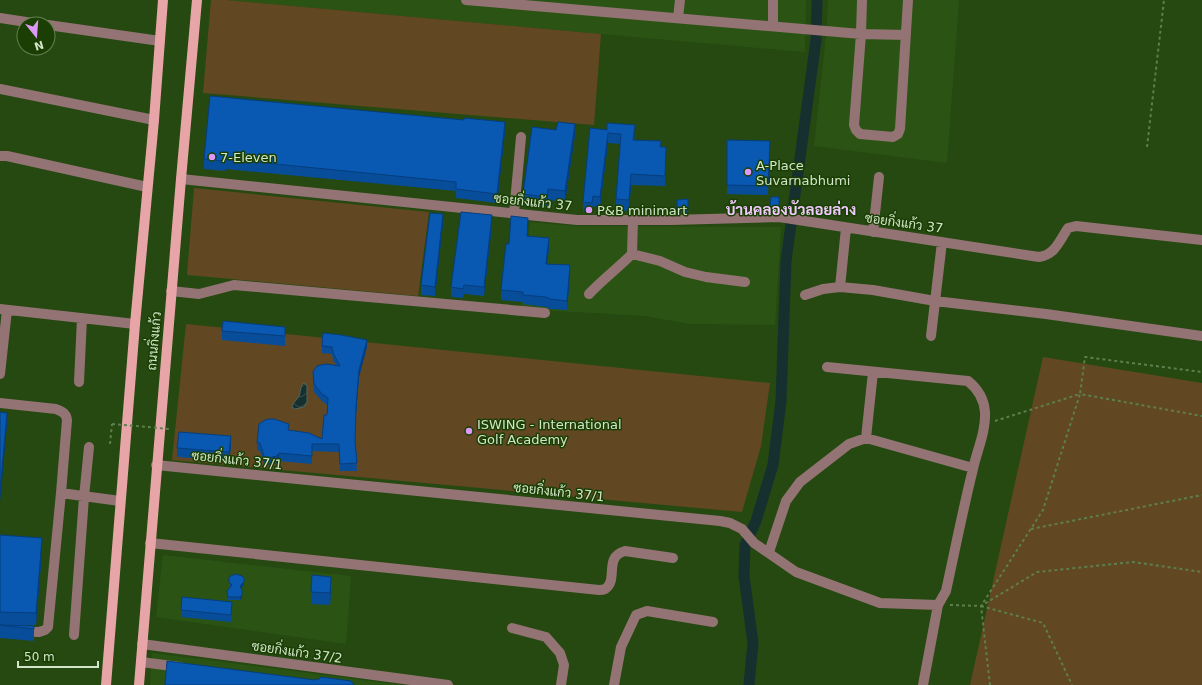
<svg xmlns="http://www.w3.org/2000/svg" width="1202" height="685" viewBox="0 0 1202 685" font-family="'DejaVu Sans',Sarabun,sans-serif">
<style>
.built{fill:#2b5414}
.green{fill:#614823}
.water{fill:url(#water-waves);stroke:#4e675e}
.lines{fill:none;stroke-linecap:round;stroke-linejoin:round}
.canal{stroke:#163030;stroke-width:11}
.path{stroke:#5f7e4e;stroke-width:2;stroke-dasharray:3 3;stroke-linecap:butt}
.minor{stroke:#947374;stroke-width:10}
.major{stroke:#e8a5a7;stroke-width:10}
.path-bridge{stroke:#5f7e4e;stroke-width:2;stroke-dasharray:3 3;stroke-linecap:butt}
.wall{fill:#084d9a}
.shaded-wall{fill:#063e7d}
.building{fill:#0959b3;stroke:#063e7d}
.poi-dot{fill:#dc99f5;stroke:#1a3e03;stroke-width:1.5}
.labels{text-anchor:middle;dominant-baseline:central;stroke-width:3;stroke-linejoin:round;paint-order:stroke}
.poi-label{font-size:13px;fill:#d1e6c8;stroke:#1a3e03;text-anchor:start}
.street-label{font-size:13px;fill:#d1e6c8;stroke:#1a3e03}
.quarter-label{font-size:15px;font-weight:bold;fill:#f1cbff;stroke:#1a3e03}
</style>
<defs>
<pattern id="water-waves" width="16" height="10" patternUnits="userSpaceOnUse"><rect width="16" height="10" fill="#163030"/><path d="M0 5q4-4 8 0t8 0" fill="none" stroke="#374e4c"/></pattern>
</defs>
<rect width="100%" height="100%" fill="#254911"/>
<path class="built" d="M226,0H806L805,52L601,34Z
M828,0H959L947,163L814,146L827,27Z
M530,222L573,226L781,227L775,325L689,324L646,316L521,309Z
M163,555L351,576L346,644L156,617Z
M152,653L401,685H150Z"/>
<path class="green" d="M211,0H226L601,34L594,125L203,93Z
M194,188L429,212L418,296L187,275Z
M186,324L770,383L761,446L742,512L172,460Z
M1043,357L1202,383V685H970Z"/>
<path class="water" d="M304,383L307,386V402L304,407L295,409L292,407C293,402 297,400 299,396C301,391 300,386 304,383Z"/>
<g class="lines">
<path class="canal" d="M749,685L753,643L744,576L745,545L756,521L773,465L781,401L786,261L816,40L817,0"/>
<path class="path" d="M1147,147L1164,0
M995,421L1080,394L1085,357L1202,372
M110,444L112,424
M1031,529L1202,495
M950,605L981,606L1037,572L1133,562L1202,572
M981,606L1043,623L1072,685
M990,685L981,606L1043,510L1080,394L1202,416"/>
<path class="minor" d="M466,0L861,34L906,35
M773,0V26
M862,0L861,34L854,125L856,130L860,134L893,137L898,134L900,129L908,0
M0,18L39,24
M678,18L680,0
M48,25L160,41
M0,89L154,120
M0,156H7L147,187
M181,179L577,220H671L779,217L1039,257C1055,255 1060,240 1068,228L1076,226L1202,240
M514,213L521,137
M873,232L879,177
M632,254L660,261L685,272L706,277L745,282
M840,287L846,228
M171,291L199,294L234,285L545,313
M589,294C602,280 618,268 632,254L633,220
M805,295L823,289L840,287L873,290L935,301L1046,314L1202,336
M0,309L135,324
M931,336L942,242
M827,367L968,381C978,389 984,399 985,412C986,432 977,450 973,469C963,509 955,550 946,591L938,605L923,685
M0,374L7,310
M79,382L82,318
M0,403L56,409C63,412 66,413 67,420L61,493L48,627L45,630L39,632L0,631
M866,438L873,372
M156,465L720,521L730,523L742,529L754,543L796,572L880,603L938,605
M61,493L120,501
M150,543L599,590C601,590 603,590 605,589C619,580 603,557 625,551L673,558
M769,552L786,501L800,482L849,444L866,438L973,468
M512,628L546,637L560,653L564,665L561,685
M74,635L84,497L89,447
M142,644L448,685
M141,662L180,667
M614,685L621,647L636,615L647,611L713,622"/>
<path class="major" d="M106,685L135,324L154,120L163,0
M139,685L181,179L197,0"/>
<path class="path-bridge" d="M112,424L170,429"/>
</g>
<path class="wall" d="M590,128L635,135L634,140L661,147L666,157L665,186L631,185L629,211L616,210V199L620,144L608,143L600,207L593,206L592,213L583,212V202Z
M505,132L497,203L456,198V191L225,169V171L204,169V159Z
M575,135L565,202L548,200L547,208L523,205V194Z
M727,140L770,150L768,195L727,194Z
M771,197H779V210H770Z
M688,199V213H677V200Z
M443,223L435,296L421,295V285Z
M492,224L484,296L464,294L463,298L451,297V287Z
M528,228V236L549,248L547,264L570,275L567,310L550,309L546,307L523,304V302L501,300V290Z
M222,331L285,336V346L222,340Z
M322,346L367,347L359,377L356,414L355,443L357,471H340L339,452L312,451V464L279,461L277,463L267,465L264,463L260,451L257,450V443L289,431L322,439L327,415V405L322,401L314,392L313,372L336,365L333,360L332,354L322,353Z
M231,446L229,461L177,457V448Z
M0,535L42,550L36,625H0Z
M229,577L244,578V585L241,588L242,598L240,600H228L227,594V591L231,587L229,585Z
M331,589L330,605L311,604V592Z
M232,608L231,622L181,617V610Z
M0,625L34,626V641L0,638Z"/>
<path class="shaded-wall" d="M505,122V132L497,203V194Z
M575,124V135L565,202V191Z
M608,133V143L600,207V197Z
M631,174V185L629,211V200Z
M548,189V200L547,208V197Z
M443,214V223L435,296V287Z
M492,215V224L484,296V287Z
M528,218V228L527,246V236Z
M549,238V248L546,273V264Z
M570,265V275L567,310V301Z
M367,340V347L359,377L356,414V406L359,370Z
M7,413V425L0,503V491Z
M231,436V446L229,461V452Z
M279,453V461L277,463V456Z
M42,538V550L36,625V613Z
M331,577V589L330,605V593Z
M244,582V585L240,589V586Z
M242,595V598L240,600V597Z"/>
<path class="building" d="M210,96L464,120V118L505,122L497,194L456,189V182L225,159V161L204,159Z
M558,122L575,124L565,191L548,189L547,197L523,194L532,127L556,130Z
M607,123L635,125L633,140L661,141L660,147H666L665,176L631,174L629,200L616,199L621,134L608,133L600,197L593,196L592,203L583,202L590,128L607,130Z
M727,140L770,141L768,186L727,185Z
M771,197H779V207H770Z
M688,199V210H677V200Z
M461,212L492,215L484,287L464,285L463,289L451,287Z
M430,213L443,214L435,287L421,285Z
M511,216L528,218L527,236L549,238L546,264L570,265L567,301L550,299L546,297L523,295V292L501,290L506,244H509Z
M223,321L285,327V336L222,331Z
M323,333L341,335L367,340L359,370L356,406L355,441L357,463L340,464L339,444H312V456L279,453L277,456L267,458L264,456L260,443H257L259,424L265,420L269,419H274L289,424L288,430L309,433L322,439L324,415H327L328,398L322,394L314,384L313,372L317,366L321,365L326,364L340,366L333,353L332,347L322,346Z
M0,412L7,413L0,491Z
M179,432L231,436L229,452L177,448Z
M0,535L42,538L36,613L0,612Z
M235,574L242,576L244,578V582L240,586L242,591V595L240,597H228L227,591L232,585L229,582V577Z
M312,575L331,577L330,593L311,592Z
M182,597L232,602L231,615L181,610Z
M0,625L34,626V629Z
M167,661L315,680L319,679L321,677L351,681L354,685H165Z"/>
<g class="poi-dot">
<circle cx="212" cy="157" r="4"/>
<circle cx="748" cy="172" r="4"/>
<circle cx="589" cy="210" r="4"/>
<circle cx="469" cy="431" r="4"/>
</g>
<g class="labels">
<g class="poi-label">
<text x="220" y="157">7-Eleven</text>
<text x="756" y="165">A-Place<tspan x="756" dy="15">Suvarnabhumi</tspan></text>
<text x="597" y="210">P&amp;B minimart</text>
<text x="477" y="424">ISWING - International<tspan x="477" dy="15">Golf Academy</tspan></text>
</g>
<g class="street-label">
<text transform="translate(533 202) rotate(6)">ซอยกิ่งแก้ว 37</text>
<text transform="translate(904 223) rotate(8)">ซอยกิ่งแก้ว 37</text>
<text transform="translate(154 341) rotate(-85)">ถนนกิ่งแก้ว</text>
<text transform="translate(237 460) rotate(6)">ซอยกิ่งแก้ว 37/1</text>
<text transform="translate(559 492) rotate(6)">ซอยกิ่งแก้ว 37/1</text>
<text transform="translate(297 652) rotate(8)">ซอยกิ่งแก้ว 37/2</text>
</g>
<g class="quarter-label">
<text x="791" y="210">บ้านคลองบัวลอยล่าง</text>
</g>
</g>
<g transform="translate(36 36) rotate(163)"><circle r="19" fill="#1a3e03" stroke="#638152"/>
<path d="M0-3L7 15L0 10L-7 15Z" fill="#dc99f5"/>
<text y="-6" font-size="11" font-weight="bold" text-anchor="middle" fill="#d1e6c8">N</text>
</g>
<path d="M18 661v6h80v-6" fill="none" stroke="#d1e6c8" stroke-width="2"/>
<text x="24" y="661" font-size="12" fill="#d1e6c8" stroke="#1a3e03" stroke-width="3" paint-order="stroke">50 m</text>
</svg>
